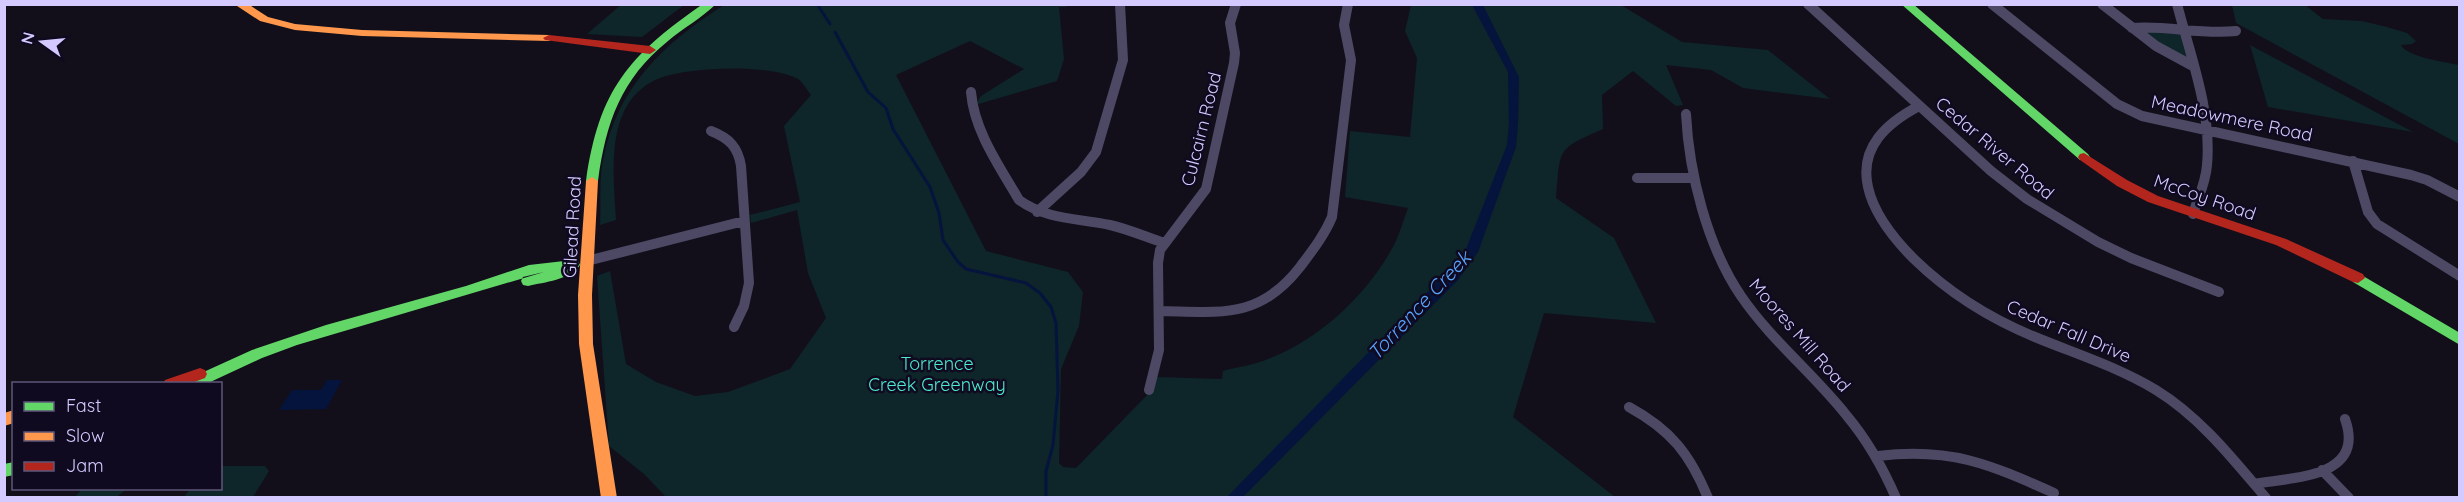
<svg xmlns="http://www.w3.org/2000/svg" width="2464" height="502" viewBox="0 0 2464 502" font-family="Quicksand,sans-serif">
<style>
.green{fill:#0e2529}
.water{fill:#05143d}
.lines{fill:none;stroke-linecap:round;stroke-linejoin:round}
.stream{stroke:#05143d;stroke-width:3}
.street{stroke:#4d4965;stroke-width:10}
.fast{fill:#63d668;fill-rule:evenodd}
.slow{fill:#ff974d;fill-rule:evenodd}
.jam{fill:#b3261e;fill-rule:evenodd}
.labels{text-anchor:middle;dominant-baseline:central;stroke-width:5;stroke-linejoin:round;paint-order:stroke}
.street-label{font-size:18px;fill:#d4caff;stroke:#100a20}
.park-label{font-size:18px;fill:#4aebd0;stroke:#100a20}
.water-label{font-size:20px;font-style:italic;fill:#58a4ff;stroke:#100a20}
</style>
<rect width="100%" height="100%" fill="#120f1b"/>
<path class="green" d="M622,4H684V5L642,37L587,34Z
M724,5H1067L1066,7H1059L1064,59L1057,81L975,105L981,96L1024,69L970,41L896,75L986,251L1068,272L1083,292L1079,326L1061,369L1059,463L1063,467L1076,468L1154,388L1157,377L1222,379L1223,371C1238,367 1254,365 1268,359C1321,339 1369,293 1395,243C1400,232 1404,219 1408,208L1345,197L1350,131L1410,137L1417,58L1405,31L1411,5H1621L1682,42L1768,50L1830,99L1743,88L1711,70L1666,65L1683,105L1676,106L1633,71L1602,95L1603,129C1555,150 1561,148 1556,198L1614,238L1656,323L1544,313L1513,417L1615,497H666L644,474L609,446L597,276L610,271L626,364L656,382L695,396L728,392L790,369L826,318L808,273L797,210L751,223L750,215L800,202L784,126L811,95C806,89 802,80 796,78C764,64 692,67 660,78C648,82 635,93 628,104C608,136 614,184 616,220L600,225C601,204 599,180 603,160C617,87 664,43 724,5Z
M2232,5H2305L2323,19L2362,21L2387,27L2407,33L2416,41L2412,44L2401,45C2407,57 2445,62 2459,65V144L2236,23Z
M2183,27L2191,65L2132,28Z
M2250,45L2413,132L2268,107Z
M221,466H265L269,471L253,497H184L190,489L220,488Z
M82,489V488L126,489L117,497H75Z"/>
<path class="water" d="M1472,5H1483L1519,77L1518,125L1516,147L1478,252L1458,280L1243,497H1227L1454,265L1466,249L1507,145L1509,123L1508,72Z
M327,380H342L326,409L279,410L292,390H321Z"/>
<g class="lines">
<path class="stream" d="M817,4L830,24
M835,32L868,92L886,108L893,129L930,187L939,213L943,240L958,262L966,269L1026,283L1040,293L1051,307L1056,323L1058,391L1053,445L1046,471V498"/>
<path class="street" d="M1808,4L1991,171L2027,199L2098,242L2131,258L2219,292
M1992,4L2117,104L2142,116L2411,175L2427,180L2460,197
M2102,4L2156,46L2191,65
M2177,4C2190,55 2212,111 2207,165C2206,182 2198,198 2193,214
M2132,28C2167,25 2201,35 2236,31
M971,92C974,131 1000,167 1019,200C1047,220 1077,218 1110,225C1128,229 1146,237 1164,243
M1919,106C1887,123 1859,147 1868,187C1874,215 1894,239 1914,259C1949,293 1991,319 2035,337C2076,354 2118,367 2156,390C2200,417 2233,459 2266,498
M1686,114C1689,173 1707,246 1741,296C1771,340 1814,374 1847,416C1868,441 1883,468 1896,498
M711,131C729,138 738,147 741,166L749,283L744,306L734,327
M2353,161L2368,212L2377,224L2460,276
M1637,178H1694
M1037,212L1081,172L1096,152L1123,60L1120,4
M587,261L744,221
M1159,311C1220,312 1259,320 1300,267C1312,251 1324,236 1332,217L1351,60L1344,25L1348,4
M1149,390L1159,350L1158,263L1160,250L1206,189L1234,63L1235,53L1230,23L1236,4
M1629,407C1671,430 1690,454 1708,498
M1878,456C1950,447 1989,464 2054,493
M2322,470L2349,498
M2254,484C2293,477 2366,478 2345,419"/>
<path class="fast" d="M703,4H716C702,18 683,28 668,41C621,79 606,122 598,181L592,185L587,184L586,181C599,90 628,56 703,4Z
M1901,4H1913L2088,154L2090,157L2088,160H2080Z
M573,260L578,261L580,265C569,280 545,282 528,286L523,285L521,281L523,277L544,272L297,345L262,358L206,384H184L186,380L252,350L326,325L466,286L529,265Z
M2358,273L2460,333V345L2353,282L2351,278Z
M14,462V475L4,477V464Z"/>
<path class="slow" d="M234,4H248L268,17L295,24L362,30L549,35L555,38L549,41L362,36L295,30L260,21Z
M592,177L598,181L592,295L593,344L617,498H601L579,344L578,295L586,181Z
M14,410V423L4,426V413Z"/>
<path class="jam" d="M549,35L650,46L656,50L650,54L545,40L543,38Z
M2084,153L2127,180L2158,196L2286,239L2363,274L2365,278L2358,283L2353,282L2276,245L2148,202L2117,186L2080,160L2078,157L2080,154Z
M200,368L205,370L207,374L205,378L189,384H163L165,380Z"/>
</g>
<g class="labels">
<g class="street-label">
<text transform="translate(2232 118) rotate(12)">Meadowmere Road</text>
<text transform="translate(1201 129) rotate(-76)">Culcairn Road</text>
<text transform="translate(1995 148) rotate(40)">Cedar River Road</text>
<text transform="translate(2205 197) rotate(19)">McCoy Road</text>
<text transform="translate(572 227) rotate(-87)">Gilead Road</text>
<text transform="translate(2069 331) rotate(23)">Cedar Fall Drive</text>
<text transform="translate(1800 335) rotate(49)">Moores Mill Road</text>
</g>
<g class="park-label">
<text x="937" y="363">Torrence<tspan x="937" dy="21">Creek Greenway</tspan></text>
</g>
<g class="water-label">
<text transform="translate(1419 305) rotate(-47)">Torrence Creek</text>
</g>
</g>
<rect width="2464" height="502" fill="none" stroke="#d4caff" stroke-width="12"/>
<rect x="12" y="382" width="210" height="108" fill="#100a20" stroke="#5e5779" stroke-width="1.5"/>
<rect x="24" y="402" width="30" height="9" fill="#63d668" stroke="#5e5779" stroke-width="1.5"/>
<text x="66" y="412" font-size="18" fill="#d4caff">Fast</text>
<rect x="24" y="432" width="30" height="9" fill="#ff974d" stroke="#5e5779" stroke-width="1.5"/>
<text x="66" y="442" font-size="18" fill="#d4caff">Slow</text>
<rect x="24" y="462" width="30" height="9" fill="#b3261e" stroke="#5e5779" stroke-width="1.5"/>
<text x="66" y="472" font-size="18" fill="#d4caff">Jam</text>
<g transform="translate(42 42) rotate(285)" stroke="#100a20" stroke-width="4.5" paint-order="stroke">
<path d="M0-4.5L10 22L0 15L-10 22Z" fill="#d4caff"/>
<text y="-9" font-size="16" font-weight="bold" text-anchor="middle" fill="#d4caff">N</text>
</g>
</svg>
